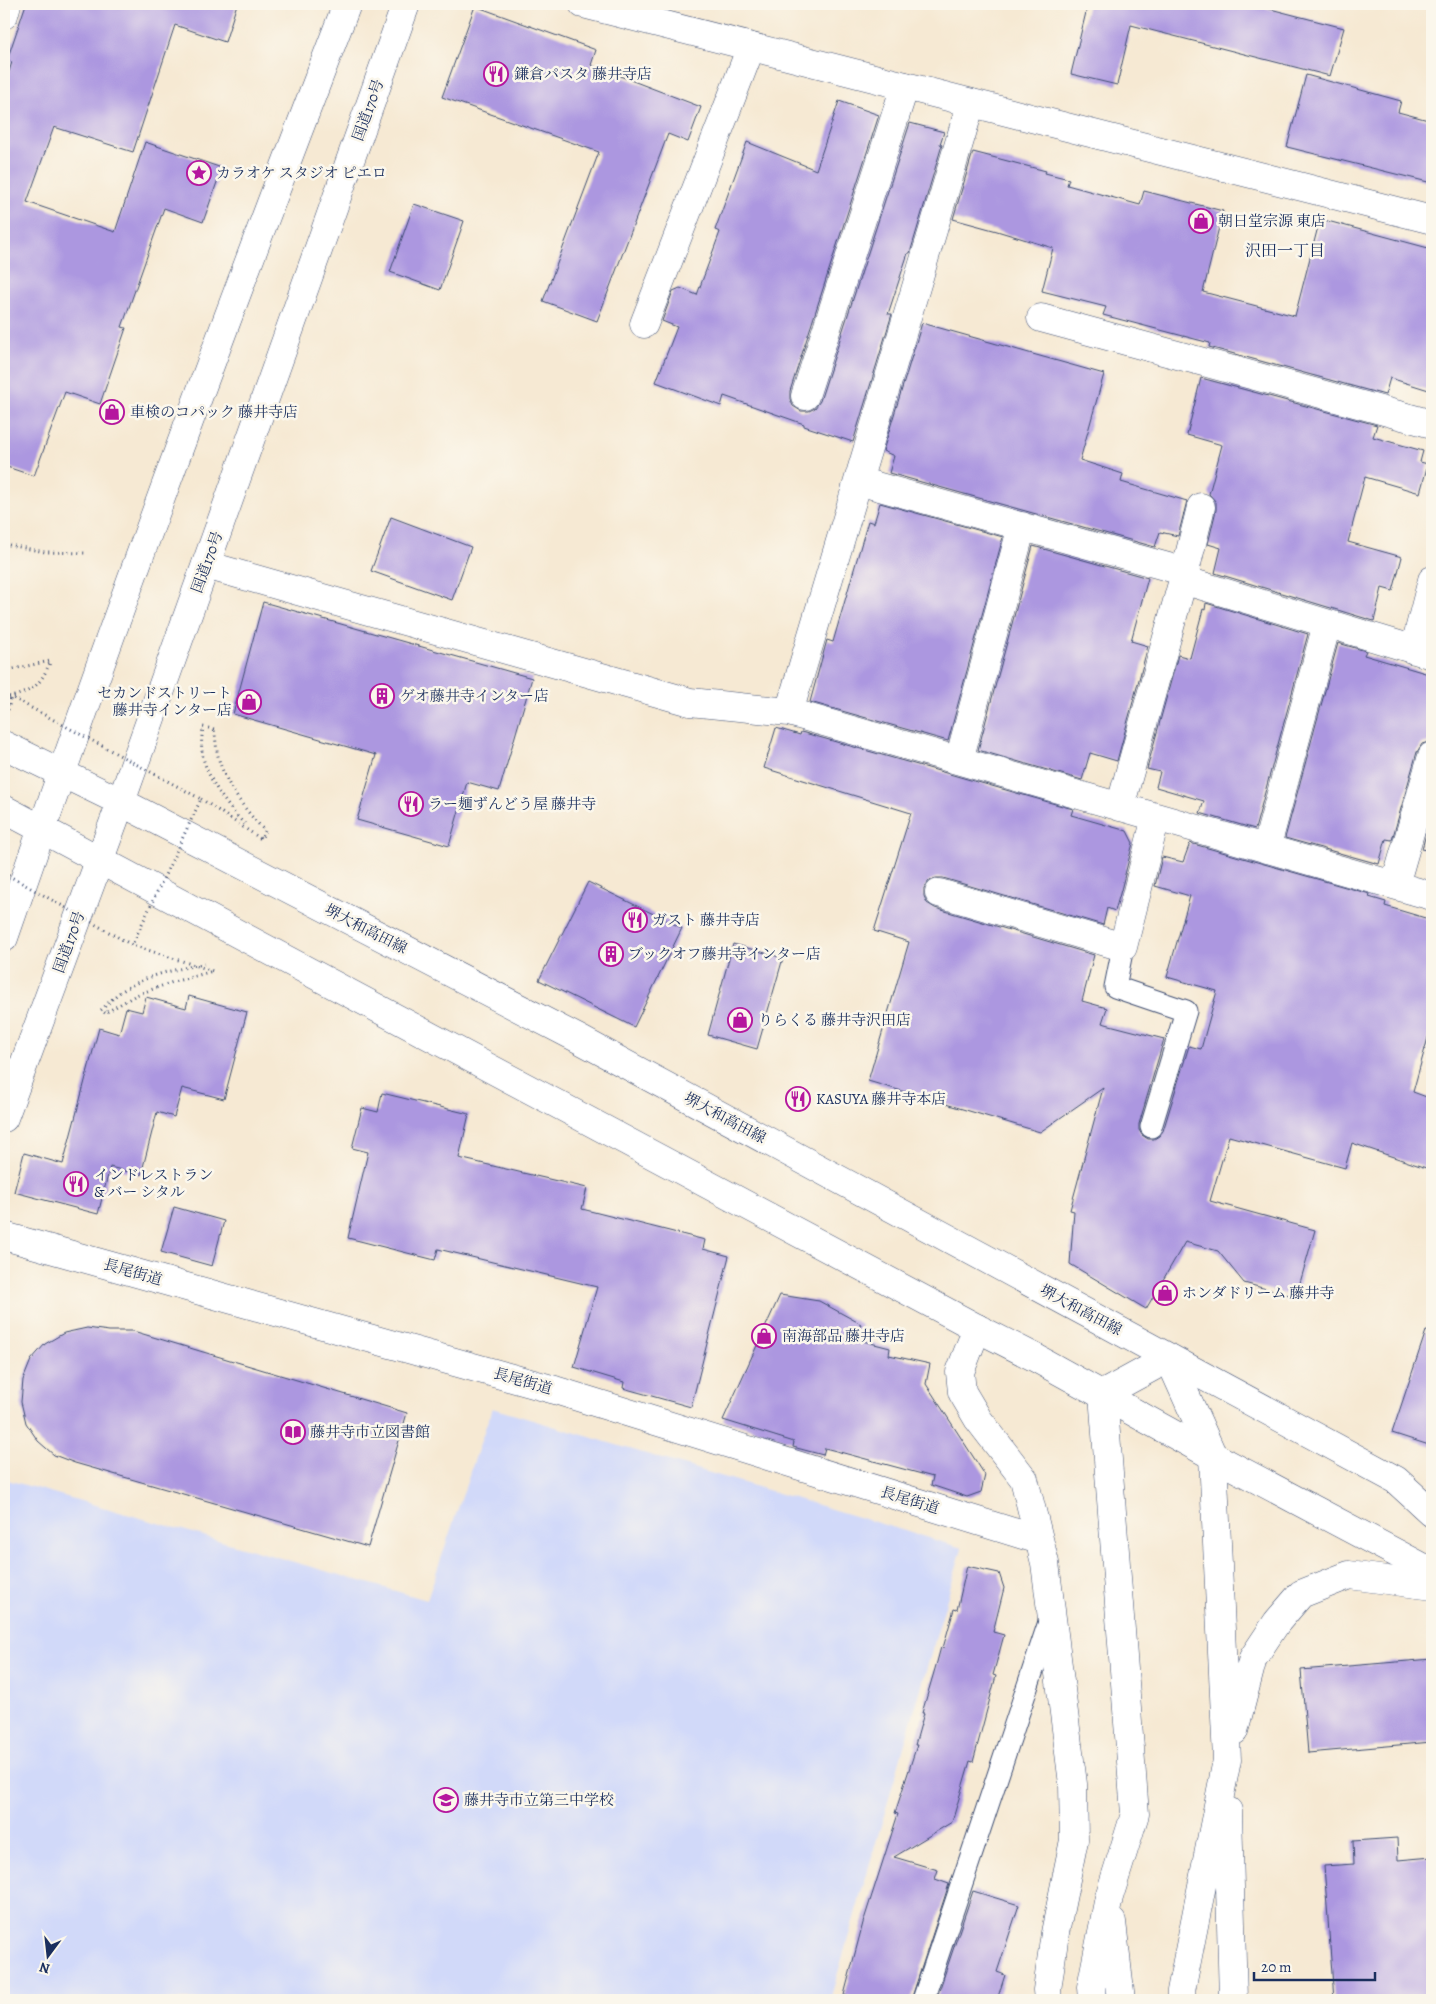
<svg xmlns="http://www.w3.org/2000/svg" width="1436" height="2004" viewBox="0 0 1436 2004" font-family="Alegreya,'Noto Serif JP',serif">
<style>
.built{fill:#d1d9f9}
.building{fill:#ac97e0}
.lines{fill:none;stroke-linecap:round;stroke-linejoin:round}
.service-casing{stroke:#3c4b70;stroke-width:23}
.minor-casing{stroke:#3c4b70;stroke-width:29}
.tertiary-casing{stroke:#3c4b70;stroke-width:29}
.primary-casing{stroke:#3c4b70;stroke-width:29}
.trunk-casing{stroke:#3c4b70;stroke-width:29}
.motorway-casing{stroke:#3c4b70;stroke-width:29}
.path{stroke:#3c4b70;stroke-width:3;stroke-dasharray:1 4;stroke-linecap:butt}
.service{stroke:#fff;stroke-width:21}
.minor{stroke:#fff;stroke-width:28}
.tertiary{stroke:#fff;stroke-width:28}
.primary{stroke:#fff;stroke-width:28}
.trunk{stroke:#fff;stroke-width:28}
.motorway{stroke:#fff;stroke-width:28}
.path-bridge{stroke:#3c4b70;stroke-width:3;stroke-dasharray:1 4;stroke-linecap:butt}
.labels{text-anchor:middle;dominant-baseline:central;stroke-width:5;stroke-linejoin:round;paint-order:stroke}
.poi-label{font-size:15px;fill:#1b2f5e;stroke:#fbf7ec;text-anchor:start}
.street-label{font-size:15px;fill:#1b2f5e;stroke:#fbf7ec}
.neighbourhood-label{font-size:16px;fill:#1b2f5e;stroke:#fbf7ec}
</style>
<rect width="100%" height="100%" fill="#fbf7ec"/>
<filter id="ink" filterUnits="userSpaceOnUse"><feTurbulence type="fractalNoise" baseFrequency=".02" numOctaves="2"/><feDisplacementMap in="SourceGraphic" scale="10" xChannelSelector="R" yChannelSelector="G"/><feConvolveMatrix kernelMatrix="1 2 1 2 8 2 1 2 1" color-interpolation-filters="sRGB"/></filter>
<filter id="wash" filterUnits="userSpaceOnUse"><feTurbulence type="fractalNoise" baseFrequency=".0096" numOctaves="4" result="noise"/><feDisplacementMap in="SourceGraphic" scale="20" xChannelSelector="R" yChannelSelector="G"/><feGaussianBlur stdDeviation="1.12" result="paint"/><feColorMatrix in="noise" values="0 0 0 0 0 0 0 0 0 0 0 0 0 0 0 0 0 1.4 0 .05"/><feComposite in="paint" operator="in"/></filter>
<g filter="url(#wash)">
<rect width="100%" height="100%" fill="#f6e9d3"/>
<path class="built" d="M492,1408L962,1548L830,2000H4V1479L427,1600Z"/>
<g id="blocks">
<path class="building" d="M26,4H237L225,42L175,25L133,152L54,127L27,202L115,232L145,142L222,168L203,222L164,208L122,327L126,328L100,404L65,392L34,476L4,466V87L12,62L7,60Z
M1088,4H1251L1344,28L1330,76L1131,25L1117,85L1071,74Z
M475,6L596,50L591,65L701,107L688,142L668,134L597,321L543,301L599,152L442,97Z
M1306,75L1401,101L1398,112L1432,121V183L1287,147Z
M839,101L879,115L790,391V399L793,406L801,411H809L815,408L820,401L910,123L944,132L940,144L942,145L910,253H908L888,314H892L853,442L804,426V424L724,396L721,406L656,382L677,327L662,321L673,291L680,288L697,295L720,232L715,230L747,142L816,170Z
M973,152L1046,171L1045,173L1069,179L1067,185L1140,205L1144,191L1223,211L1203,292L1295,316L1320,219L1432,249V391L1390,378L1385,395L1209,347L1210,343L1103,315L1106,307L1042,291L1053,248L997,231L953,219Z
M414,204L464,221L440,290L390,272Z
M922,323L1104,374L1080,460L1123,474L1121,482L1187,501L1178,536L1160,532L1155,547L889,473L894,456L883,451Z
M1201,378L1377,425L1373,437L1423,451L1420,462L1428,464L1420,493L1365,477L1348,542L1402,557L1393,591L1382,588L1374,621L1215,573L1221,548L1208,544L1216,510V502L1209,494L1222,445L1187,435Z
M880,503L1003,537L948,741L810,702L827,640L833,642L868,521L874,523Z
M391,517L471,547L452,600L371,571Z
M1033,546L1148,578L1131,641L1148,646L1117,761L1090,753L1082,780L978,750Z
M263,602L532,678L499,791L467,782L449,846L357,820L376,755L233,714Z
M1206,603L1308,634L1255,829L1200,813L1204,801L1156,787L1160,772L1147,769L1178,655L1190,658L1203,609L1205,610Z
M1338,643L1366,651L1364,655L1432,675V741L1422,744L1417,752L1392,840L1386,839L1379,864L1285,838Z
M776,728L800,735L801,732L1073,809L1071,815L1127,831L1133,843L1121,890L1115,911L1107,908L1103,925L943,878H936L929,881L924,888V896L927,903L935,908L1094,955L1082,1001L1107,1008L1102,1023L1164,1039L1139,1124V1130L1142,1135L1148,1139H1154L1159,1136L1163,1131L1189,1046L1201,1049L1217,991L1167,977L1190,896L1155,886L1162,857L1183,862L1190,843L1370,894L1369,897L1386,902L1385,906L1432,920V1023L1413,1092L1432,1099V1170L1352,1143L1345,1168L1229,1136L1210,1201L1315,1230L1296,1297L1244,1283L1218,1251L1185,1242L1146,1309L1070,1264L1074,1211L1070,1210L1103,1088L1040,1132L868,1081L909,942L874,931L911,813L764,768Z
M1432,812V851L1422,849Z
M588,882L682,928L634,1027L539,980Z
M733,944L783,958L757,1049L708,1035Z
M189,996L247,1012L224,1099L182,1088L174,1117L157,1112L141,1175L110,1167L98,1214L14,1192L24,1153L63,1164L99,1028L119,1034L126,1008L142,1012L146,997L186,1008Z
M382,1093L469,1114L459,1158L587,1188L582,1209L705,1240L703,1249L729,1256L691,1407L623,1388L624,1382L574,1367L597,1287L438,1249L435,1260L348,1238L368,1152L352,1148L362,1108L378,1112Z
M174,1207L224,1221L212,1266L161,1252Z
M780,1295L819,1301L861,1324L855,1339L890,1348L889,1355L930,1364L926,1384L985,1475L981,1492L967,1497L931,1485L933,1477L825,1448L823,1455L793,1447L794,1442L723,1420Z
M87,1328L109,1331H133L407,1413L368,1547L75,1463L54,1455L38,1441L26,1423L21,1402L23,1380L31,1360L45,1344L64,1333Z
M1426,1331L1432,1332V1446L1392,1433Z
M967,1566L999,1573L1004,1588L993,1632L1004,1635L993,1675L996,1676L973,1762L970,1761L952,1822L894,1857L938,1870L935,1879L949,1884L911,2000H863L844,1995L863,1923L898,1814L895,1813L917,1745H915L924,1713H922L937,1662L941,1647L943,1648L954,1609L957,1610Z
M1432,1659V1742L1308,1753L1301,1670Z
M1397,1838L1398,1860L1432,1857V2000H1334L1324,1866L1354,1864L1353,1841Z
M973,1891L1019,1905L997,1972L1005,1975L997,2000H936Z"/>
</g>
</g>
<g filter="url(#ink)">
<use href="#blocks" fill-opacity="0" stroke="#3c4b70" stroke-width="1"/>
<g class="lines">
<defs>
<path id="service" d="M1123,947L1115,987L1186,1011L1151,1127
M923,2000L1051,1616"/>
<path id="minor" d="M4,15L7,4
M971,103L789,712L1432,896
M1041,318L1432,424
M644,324L751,47
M805,396L905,86
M858,481L1186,572
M206,565L690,702L789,712
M1183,580L1201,507
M1414,650L1432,580
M959,760L1022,526
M1120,807L1183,580L1432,655
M1266,849L1327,624
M1395,885L1432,756
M939,893L1123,947L1156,817
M4,1236L555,1390L1039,1540
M977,1328L960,1372L962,1392L978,1419L1024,1479L1045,1563L1073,1784L1074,1840L1055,1933L1047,1990L1048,2000"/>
<path id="tertiary" d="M583,4L1432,220"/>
<path id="primary" d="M4,745L121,802L577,1038L1396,1480L1432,1513
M4,809L977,1328L1034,1357L1213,1456L1432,1572"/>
<path id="trunk" d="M4,938C112,625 228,313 347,4
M4,1118L121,802L406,4"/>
<path id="motorway" d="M1234,1731L1253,1658L1277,1622L1301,1594L1349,1575L1432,1586
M1228,1811L1233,2000
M1112,1922L1121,2000
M1092,2000L1091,1987L1109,1897L1135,1814L1103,1394L1169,1358L1213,1456L1227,1760L1181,1991V2000"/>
</defs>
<use href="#service" class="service-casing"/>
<use href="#minor" class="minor-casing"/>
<use href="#tertiary" class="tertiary-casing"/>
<use href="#primary" class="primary-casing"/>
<use href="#trunk" class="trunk-casing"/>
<use href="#motorway" class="motorway-casing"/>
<path class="path" d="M4,544L45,552L86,553
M4,671L50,661
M4,699C32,691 39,689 51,660
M8,710L11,697
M214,729L203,727C202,735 201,743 202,751C204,774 228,809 245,824
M105,1013L101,1010C108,1004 114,996 122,991C147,975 176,969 204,964"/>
<use href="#service" class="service"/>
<use href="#minor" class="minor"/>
<use href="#tertiary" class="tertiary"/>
<use href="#primary" class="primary"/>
<use href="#trunk" class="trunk"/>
<use href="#motorway" class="motorway"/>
<path class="path-bridge" d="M4,696L11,697L201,799L132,945
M201,799L261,839L265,831C246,811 227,787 219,760C216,750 216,739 214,729
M4,873L132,945L213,971L173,982L136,995L105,1013"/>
</g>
</g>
<defs>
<symbol id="restaurant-ring" viewBox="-11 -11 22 22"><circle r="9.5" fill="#fbf7ec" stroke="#b5179e" stroke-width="1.5"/><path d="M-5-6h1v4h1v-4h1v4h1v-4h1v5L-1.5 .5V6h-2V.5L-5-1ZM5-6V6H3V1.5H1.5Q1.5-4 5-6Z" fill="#b5179e"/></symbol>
<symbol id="sight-ring" viewBox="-11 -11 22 22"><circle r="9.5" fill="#fbf7ec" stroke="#b5179e" stroke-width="1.5"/><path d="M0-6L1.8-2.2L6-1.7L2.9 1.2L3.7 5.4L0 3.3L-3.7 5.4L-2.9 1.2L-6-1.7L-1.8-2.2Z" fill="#b5179e"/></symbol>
<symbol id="shop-ring" viewBox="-11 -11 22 22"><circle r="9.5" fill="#fbf7ec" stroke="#b5179e" stroke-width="1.5"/><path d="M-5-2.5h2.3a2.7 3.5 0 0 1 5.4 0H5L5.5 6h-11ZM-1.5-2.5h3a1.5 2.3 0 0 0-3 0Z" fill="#b5179e"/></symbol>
<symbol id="building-ring" viewBox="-11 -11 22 22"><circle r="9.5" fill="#fbf7ec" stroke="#b5179e" stroke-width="1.5"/><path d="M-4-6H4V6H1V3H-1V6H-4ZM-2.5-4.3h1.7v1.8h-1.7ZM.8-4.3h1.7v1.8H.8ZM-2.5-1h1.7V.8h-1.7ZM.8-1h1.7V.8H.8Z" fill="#b5179e"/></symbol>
<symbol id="library-ring" viewBox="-11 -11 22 22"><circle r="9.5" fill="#fbf7ec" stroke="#b5179e" stroke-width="1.5"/><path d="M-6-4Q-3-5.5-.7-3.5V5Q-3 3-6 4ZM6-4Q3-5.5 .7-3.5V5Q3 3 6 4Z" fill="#b5179e"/></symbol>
<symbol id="school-ring" viewBox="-11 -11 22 22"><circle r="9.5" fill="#fbf7ec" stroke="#b5179e" stroke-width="1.5"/><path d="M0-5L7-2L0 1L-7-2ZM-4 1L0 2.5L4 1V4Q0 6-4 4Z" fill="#b5179e"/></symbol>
</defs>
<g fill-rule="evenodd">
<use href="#restaurant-ring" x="482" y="60" width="28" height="28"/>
<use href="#sight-ring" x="185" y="159" width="28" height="28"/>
<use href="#shop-ring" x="1187" y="207" width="28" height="28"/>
<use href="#shop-ring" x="98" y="398" width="28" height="28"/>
<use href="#building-ring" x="368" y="682" width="28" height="28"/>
<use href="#shop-ring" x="235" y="688" width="28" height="28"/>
<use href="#restaurant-ring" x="397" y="790" width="28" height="28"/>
<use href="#restaurant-ring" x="621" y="906" width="28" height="28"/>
<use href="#building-ring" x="597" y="940" width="28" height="28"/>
<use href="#shop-ring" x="726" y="1006" width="28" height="28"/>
<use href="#restaurant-ring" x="784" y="1085" width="28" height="28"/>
<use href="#restaurant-ring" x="62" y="1170" width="28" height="28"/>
<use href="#shop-ring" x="1151" y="1279" width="28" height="28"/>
<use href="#shop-ring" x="750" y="1322" width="28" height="28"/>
<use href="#library-ring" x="279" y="1418" width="28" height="28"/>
<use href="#school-ring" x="432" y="1786" width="28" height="28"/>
</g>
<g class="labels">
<g class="poi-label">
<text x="514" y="74">鎌倉パスタ 藤井寺店</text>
<text x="216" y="173">カラオケ スタジオ ピエロ</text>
<text x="1218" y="221">朝日堂宗源 東店</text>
<text x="130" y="412">車検のコパック 藤井寺店</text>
<text x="232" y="693" text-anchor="end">セカンドストリート<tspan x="232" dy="17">藤井寺インター店</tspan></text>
<text x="400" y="696">ゲオ藤井寺インター店</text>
<text x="428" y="804">ラー麺ずんどう屋 藤井寺</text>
<text x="652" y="920">ガスト 藤井寺店</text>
<text x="628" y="954">ブックオフ藤井寺インター店</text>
<text x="758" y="1020">りらくる 藤井寺沢田店</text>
<text x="816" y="1099">KASUYA 藤井寺本店</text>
<text x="94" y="1175">インドレストラン<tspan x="94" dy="17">&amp; バー シタル</tspan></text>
<text x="1182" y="1293">ホンダドリーム 藤井寺</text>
<text x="782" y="1336">南海部品 藤井寺店</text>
<text x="310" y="1432">藤井寺市立図書館</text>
<text x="464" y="1800">藤井寺市立第三中学校</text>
</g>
<g class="street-label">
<text transform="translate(368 110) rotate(-70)">国道170号</text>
<text transform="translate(207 562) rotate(-70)">国道170号</text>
<text transform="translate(366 929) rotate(27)">堺大和高田線</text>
<text transform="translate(69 942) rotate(-70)">国道170号</text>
<text transform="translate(725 1118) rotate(28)">堺大和高田線</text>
<text transform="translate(133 1272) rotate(16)">長尾街道</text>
<text transform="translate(1081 1310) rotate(28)">堺大和高田線</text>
<text transform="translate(523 1381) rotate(16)">長尾街道</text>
<text transform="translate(910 1500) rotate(17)">長尾街道</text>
</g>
<g class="neighbourhood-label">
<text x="1285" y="251">沢田一丁目</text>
</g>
</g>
<rect width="1436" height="2004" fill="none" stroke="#fbf7ec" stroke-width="20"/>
<g transform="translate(48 1956) rotate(195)" stroke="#fbf7ec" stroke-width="4" paint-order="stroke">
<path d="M0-4L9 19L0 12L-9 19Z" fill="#1b2f5e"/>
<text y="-8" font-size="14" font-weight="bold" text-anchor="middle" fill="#1b2f5e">N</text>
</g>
<path d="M1254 1972v8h121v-8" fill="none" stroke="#1b2f5e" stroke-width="2.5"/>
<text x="1261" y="1972" font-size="15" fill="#1b2f5e" stroke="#fbf7ec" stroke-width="4" paint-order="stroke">20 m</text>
</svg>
